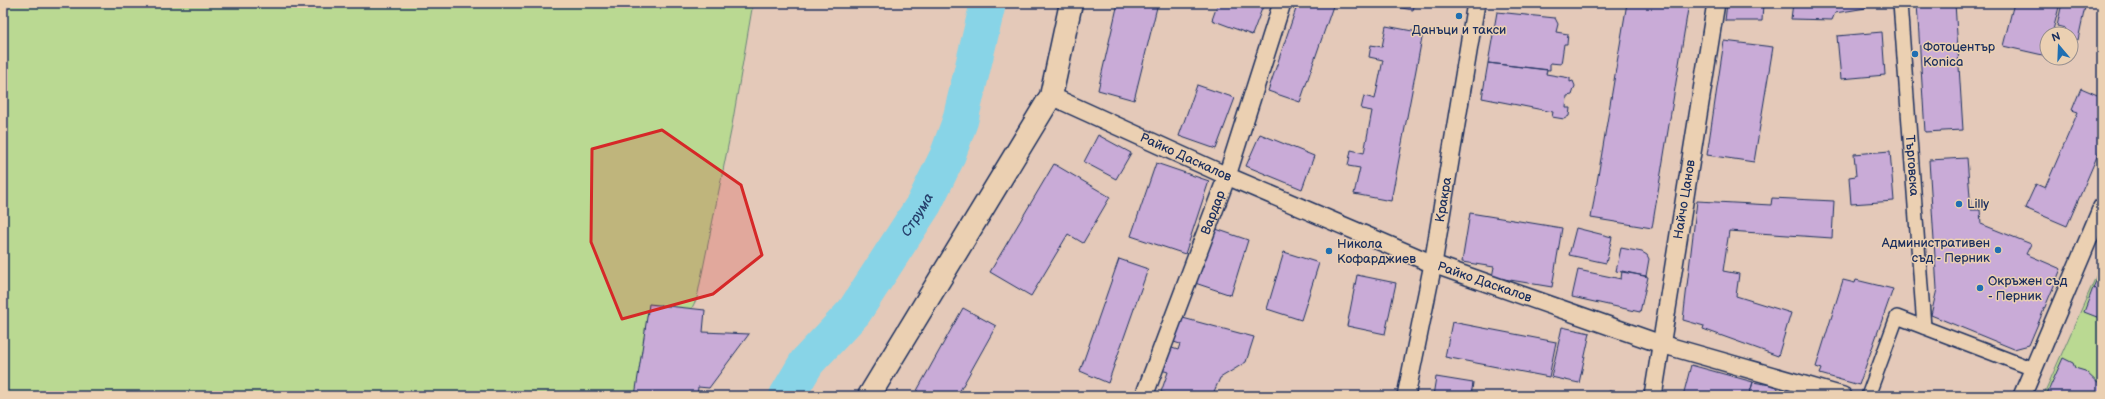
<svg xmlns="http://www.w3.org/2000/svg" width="2105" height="399" viewBox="0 0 2105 399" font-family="'Balsamiq Sans',sans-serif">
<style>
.green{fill:#bad992;stroke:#6a8478}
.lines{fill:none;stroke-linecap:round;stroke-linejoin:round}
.river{stroke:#88d4e7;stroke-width:36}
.building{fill:#c9abd7;stroke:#1b2f5e}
.pedestrian-casing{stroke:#1b2f5e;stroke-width:16}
.minor-casing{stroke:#1b2f5e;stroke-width:20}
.secondary-casing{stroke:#1b2f5e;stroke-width:25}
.pedestrian{stroke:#ebd0b2;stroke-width:13}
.minor{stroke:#ebd0b2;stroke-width:17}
.secondary{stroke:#ebd0b2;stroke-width:22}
.marked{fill:#d62828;fill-opacity:0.2;stroke:#d62828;stroke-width:3;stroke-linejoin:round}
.poi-dot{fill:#1f6fb2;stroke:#ebd0b2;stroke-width:1.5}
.labels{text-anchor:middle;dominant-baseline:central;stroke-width:3;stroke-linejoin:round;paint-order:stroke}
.poi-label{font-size:13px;fill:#1b2f5e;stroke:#ebd0b2;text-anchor:start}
.street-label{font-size:13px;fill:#1b2f5e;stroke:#ebd0b2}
.water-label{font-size:14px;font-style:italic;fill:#26406c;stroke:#ebd0b2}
</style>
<rect width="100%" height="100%" fill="#e4c9b9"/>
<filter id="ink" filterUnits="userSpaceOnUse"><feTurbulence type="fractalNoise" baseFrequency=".025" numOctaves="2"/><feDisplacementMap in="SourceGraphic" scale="8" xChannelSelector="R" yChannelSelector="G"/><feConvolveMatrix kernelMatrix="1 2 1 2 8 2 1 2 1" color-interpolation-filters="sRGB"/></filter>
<g filter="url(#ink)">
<path class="green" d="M3,3H753L731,131L697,298L647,396H3Z
M2102,263V396H2043Z"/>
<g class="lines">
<path class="river" id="s1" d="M787,396L807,362L854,312L924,204L947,157L960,121L988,3"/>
</g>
<path class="building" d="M1118,3H1158L1134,100L1098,90Z
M1218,3H1254L1263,6L1252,35L1212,20Z
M1298,3H1334L1300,102L1268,91Z
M1386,3H1415L1413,10L1385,5Z
M1627,3H1689L1652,228L1591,218Z
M1727,3H1763L1762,21H1725Z
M1793,3H1866V8L1835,13L1832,20L1791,19Z
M1917,3H1955L1963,130L1925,132Z
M2014,3H2060L2052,34H2047V56L2003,46Z
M2062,3H2078V5L2085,7L2078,40L2071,38V34H2063L2065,28L2057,26Z
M1497,12L1555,18L1558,24L1556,32L1568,34L1567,44H1564L1561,64L1550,63V70L1488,63Z
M1386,26L1423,33L1391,201L1354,194L1360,168L1348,166L1351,150L1364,153L1372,111L1361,109L1364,96L1375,99L1383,60L1369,57L1371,45L1382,47Z
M1882,32L1885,75L1841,79L1837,36Z
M1724,41L1773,47L1754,162L1707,155Z
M1488,63L1547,70L1546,74L1570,78V82L1573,81L1575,86L1572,95L1567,96L1566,108H1570L1569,116L1564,119L1552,117L1553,112L1482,98Z
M1197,85L1235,98L1216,149L1179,136Z
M2081,88L2102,97V145L2067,226L2025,208L2036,184L2045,188L2078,112L2072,110Z
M1260,134L1314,156L1302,189L1246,166Z
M1098,135L1131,153L1116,179L1084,162Z
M1890,151L1894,201L1851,204L1849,177L1856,176L1854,154Z
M1967,158L1971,210H1980L1981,224L2031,244L2026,254L2061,269L2029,345L2014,349L1931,315L1937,289L1929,160Z
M1156,163L1209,181L1185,254L1131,236Z
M1054,164L1110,197L1083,243L1068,234L1031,296L990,272Z
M1772,198L1834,201L1832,238L1729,231L1723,271L1739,274L1736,296L1791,313L1778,356L1703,329L1704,326L1683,320L1697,201L1771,205Z
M1470,213L1562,228L1552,287L1492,277L1494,267L1462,262Z
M1213,228L1248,240L1231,295L1195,283Z
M1576,228L1612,237L1606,263L1569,255Z
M1621,248L1642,252L1647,255L1649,259L1646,276L1616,271Z
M1284,252L1319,263L1301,320L1267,309Z
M1119,259L1148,269L1108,383L1080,371Z
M2102,267V292L2093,288Z
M1578,270L1621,279L1622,271L1648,277L1640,312L1572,297Z
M1357,275L1396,283L1385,334L1347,326Z
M1843,280L1855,283L1856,280L1893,289L1859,385L1820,374L1822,369L1816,367Z
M2093,288L2102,292V319L2084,312Z
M649,304L705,310L703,332L749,334L709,388L698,387L697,396H635Z
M963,308L996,326L957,396H914Z
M1179,317L1254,337L1246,362L1220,378L1212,396H1175L1161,392L1168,372L1161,370L1169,347L1178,350L1180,344L1171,341Z
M1452,322L1556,342L1549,377L1445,357Z
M1562,327L1590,333L1579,383L1551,377Z
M2063,358L2073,363L2075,368L2085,371L2102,387V396H2046Z
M1691,365L1753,382L1749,396H1683Z
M1436,377L1473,383L1471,396H1433Z
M1753,382L1776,386L1783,396H1749Z
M1609,391L1638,396H1608Z
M1531,392L1557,396H1530Z"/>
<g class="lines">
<defs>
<g id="pedestrian">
<path id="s2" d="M1900,3L1924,327"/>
<path d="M1868,396L1897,317L2033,369"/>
</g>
<g id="minor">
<path id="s3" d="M1051,96L1227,176L1433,264L1661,344L1843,396"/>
<path id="s4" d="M1144,396L1227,176L1282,3"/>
<path id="s5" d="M1406,396L1433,264L1476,3"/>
<path id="s6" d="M1653,396L1716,3"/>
<path d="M2022,396L2102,207"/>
</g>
<path id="secondary" d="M869,396L1051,96L1071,3"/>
</defs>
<use href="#pedestrian" class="pedestrian-casing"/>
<use href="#minor" class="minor-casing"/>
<use href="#secondary" class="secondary-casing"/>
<use href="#pedestrian" class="pedestrian"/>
<use href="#minor" class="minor"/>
<use href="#secondary" class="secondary"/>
</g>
</g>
<path class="marked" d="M662,130L741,185L762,255L713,294L622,319L591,242L592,149Z"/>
<g class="poi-dot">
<circle cx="1459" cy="16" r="4"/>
<circle cx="1915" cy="54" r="4"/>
<circle cx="1959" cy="204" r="4"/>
<circle cx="1998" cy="250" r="4"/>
<circle cx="1329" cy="251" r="4"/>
<circle cx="1980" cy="288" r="4"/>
</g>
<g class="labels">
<g class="poi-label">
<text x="1459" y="30" text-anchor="middle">Данъци и такси</text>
<text x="1923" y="47">Фотоцентър<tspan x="1923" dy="15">Konica</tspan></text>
<text x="1967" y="204">Lilly</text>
<text x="1990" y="243" text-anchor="end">Административен<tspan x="1990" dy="15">съд - Перник</tspan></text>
<text x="1337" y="244">Никола<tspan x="1337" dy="15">Кофарджиев</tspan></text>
<text x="1988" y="281">Окръжен съд<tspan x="1988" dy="15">- Перник</tspan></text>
</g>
<g class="street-label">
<text stroke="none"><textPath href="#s3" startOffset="148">Райко Даскалов</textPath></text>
<text stroke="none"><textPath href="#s2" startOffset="163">Търговска</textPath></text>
<text stroke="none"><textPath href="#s5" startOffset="200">Кракра</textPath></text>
<text stroke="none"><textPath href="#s6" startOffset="199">Найчо Цанов</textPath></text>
<text stroke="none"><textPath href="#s4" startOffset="196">Вардар</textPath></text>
<text stroke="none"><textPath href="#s3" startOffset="472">Райко Даскалов</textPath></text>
</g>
<g class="water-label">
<text stroke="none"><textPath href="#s1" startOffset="224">Струма</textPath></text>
</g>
</g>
<rect width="2105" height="399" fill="none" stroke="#ebd0b2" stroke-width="16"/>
<rect x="8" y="8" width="2089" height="383" fill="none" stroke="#1b2f5e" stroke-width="1.5" filter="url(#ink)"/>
<g transform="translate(2059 46) rotate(341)"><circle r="19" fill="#ebd0b2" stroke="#989090"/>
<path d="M0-3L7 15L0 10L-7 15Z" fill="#1f6fb2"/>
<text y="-6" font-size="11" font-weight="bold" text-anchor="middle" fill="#1b2f5e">N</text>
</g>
</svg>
